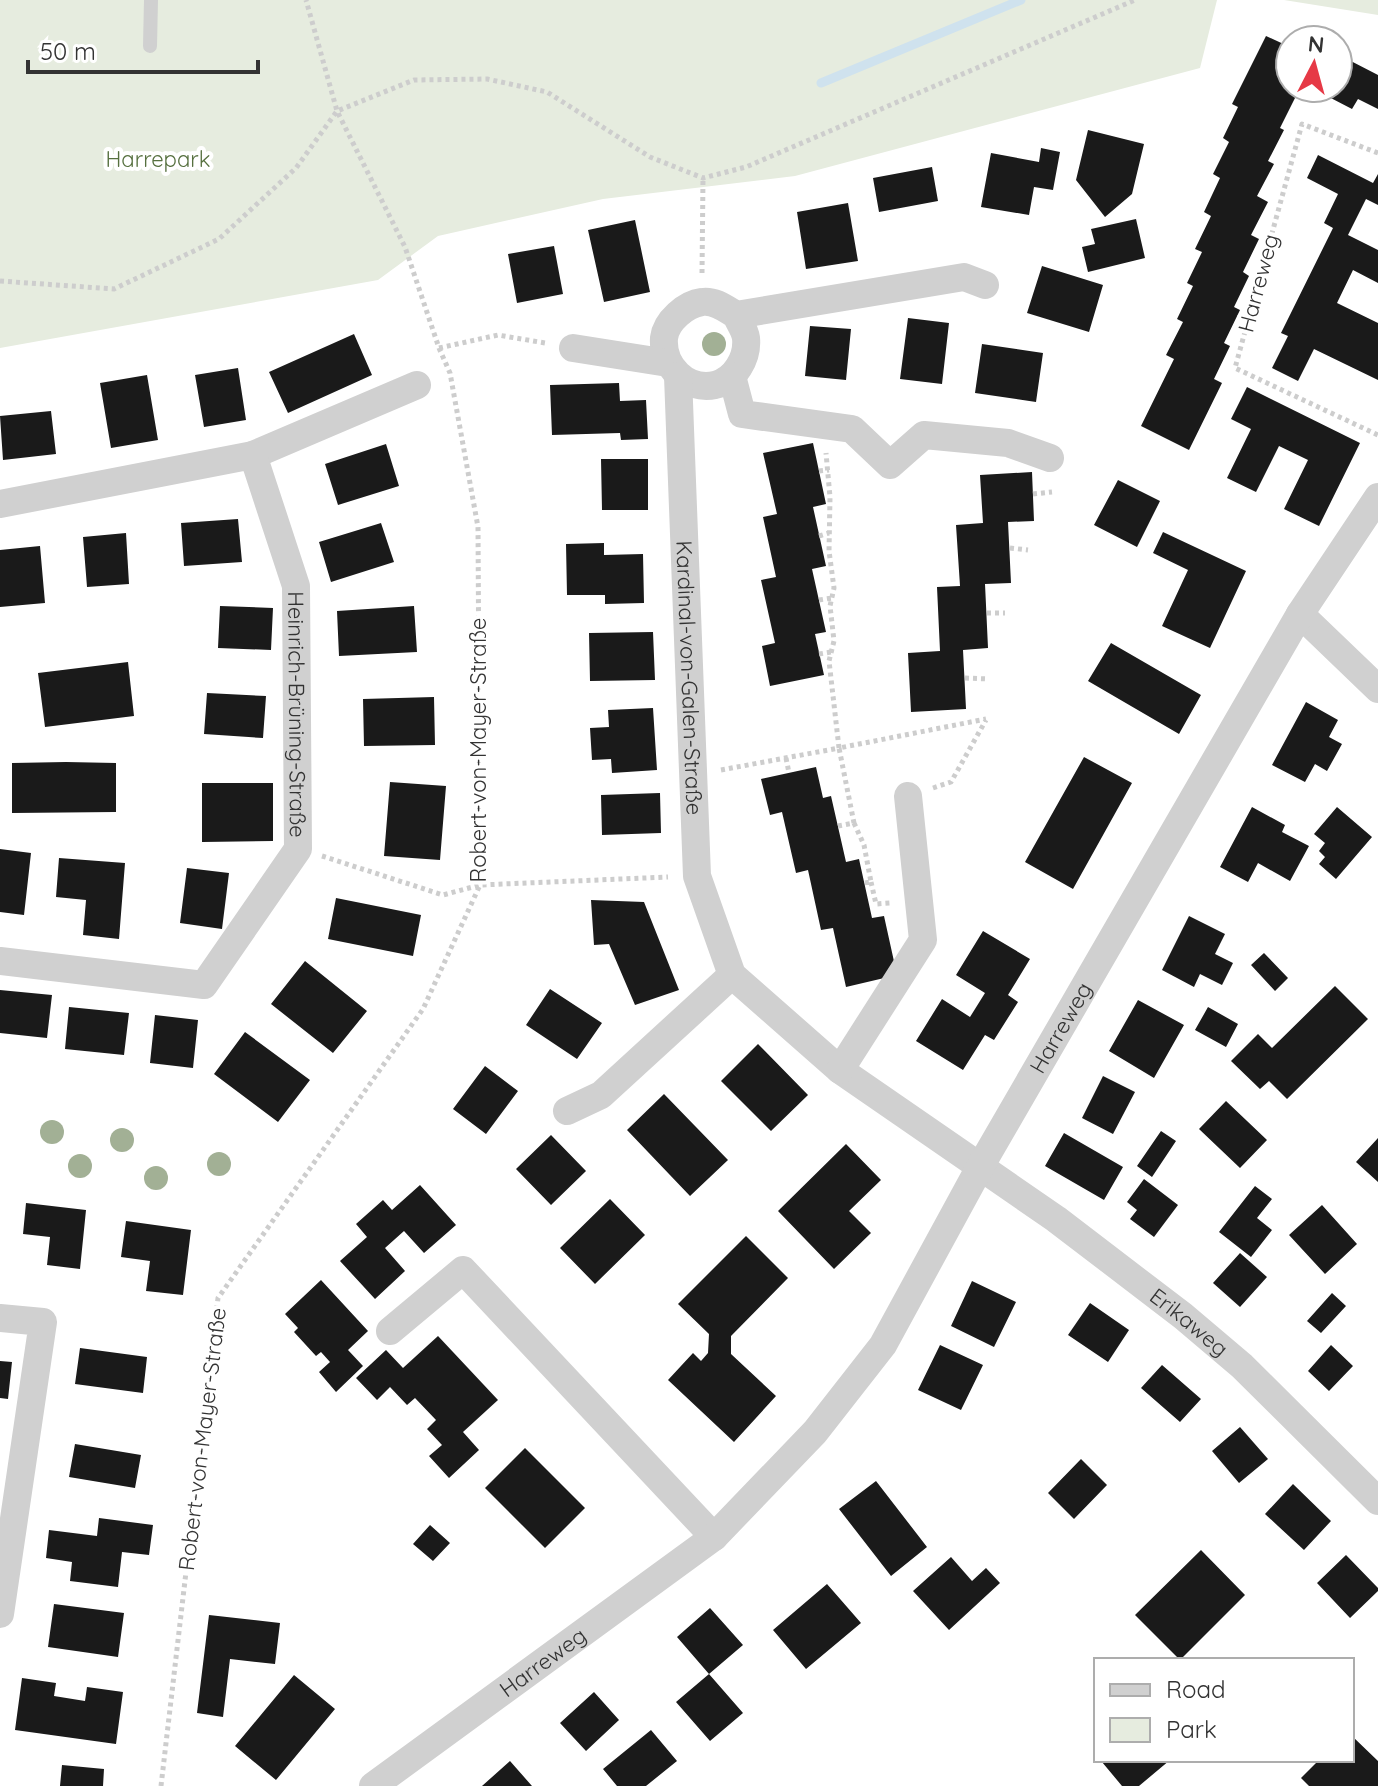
<svg xmlns="http://www.w3.org/2000/svg" width="1378" height="1786" viewBox="0 0 1378 1786" font-family="Quicksand,sans-serif">
<style>
.green{fill:#e6ecdf}
.lines{fill:none;stroke-linecap:round;stroke-linejoin:round}
.stream{stroke:#cfe2ee;stroke-width:9}
.building{fill:#1a1a1a}
.path{stroke:#cdcdcd;stroke-width:5;stroke-dasharray:4 4;stroke-linecap:butt}
.lane{stroke:#d0d0d0;stroke-width:14}
.street{stroke:#d0d0d0;stroke-width:28}
.tree{fill:#a2b095}
.labels{text-anchor:middle;dominant-baseline:central;stroke-width:8;stroke-linejoin:round;paint-order:stroke}
.park-label{font-size:22px;fill:#56703f;stroke:#fff}
.street-label{font-size:22px;fill:#333;stroke:#fff}
</style>
<rect width="100%" height="100%" fill="#fff"/>
<path class="green" d="M0,0H1217L1200,68L795,176L603,199L438,236L378,280L0,348Z
M1284,0H1378V15Z"/>
<g class="lines">
<path class="stream" d="M821,83L1021,0"/>
</g>
<path class="building" d="M1266,36L1290,47V88H1300L1280,128L1284,130L1268,161L1274,164L1257,196L1268,202L1251,235L1259,239L1243,272L1249,276L1234,307L1240,310L1224,343L1230,346L1214,379L1222,383L1189,450L1141,426L1174,359L1166,355L1183,322L1177,319L1193,286L1187,283L1202,252L1195,249L1211,216L1204,212L1220,178L1213,174L1229,142L1223,138L1238,107L1232,104Z
M1345,58L1378,75V109L1358,99L1352,109L1325,95L1329,88H1338V71Z
M1088,130L1144,144L1132,194L1105,217L1076,180Z
M1041,148L1060,152L1053,190L1034,187L1029,215L981,207L991,153L1039,162Z
M1318,155L1373,183L1378,174V205L1366,199L1348,235L1378,250V283L1353,270L1337,303L1378,323V380L1314,349L1298,381L1272,368L1288,336L1281,333L1333,228L1324,223L1338,194L1307,178Z
M932,167L938,201L879,212L873,178Z
M848,203L858,261L806,269L797,212Z
M1136,219L1145,258L1088,272L1082,247L1095,244L1091,229Z
M635,220L650,292L604,302L588,230Z
M554,246L563,294L517,303L508,254Z
M1042,266L1103,285L1089,332L1027,313Z
M908,318L949,323L942,384L900,379Z
M810,326L851,329L846,380L805,376Z
M354,334L372,375L288,413L269,372Z
M982,344L1043,353L1036,402L975,393Z
M238,368L246,420L204,427L195,375Z
M147,375L158,440L111,448L100,383Z
M619,383L620,401L646,400L648,439L621,440L620,433L552,435L550,385Z
M1247,387L1360,443L1319,526L1284,509L1308,460L1279,446L1256,492L1227,478L1251,429L1231,419Z
M51,411L56,454L3,460L0,416Z
M813,443L826,504L813,507L826,566L812,569L826,632L815,634L824,675L770,686L762,646L775,643L761,580L776,577L763,517L777,514L763,453Z
M386,444L399,486L338,505L325,464Z
M601,459H648V510H602Z
M1032,472L1034,521L1008,522L1011,583L985,584L988,648L963,650L966,709L911,712L908,653L940,651L937,587L960,586L956,525L983,523L980,475Z
M1118,480L1160,501L1137,547L1094,525Z
M238,519L242,562L184,566L181,523Z
M381,523L394,562L331,582L319,542Z
M1163,532L1246,571L1210,648L1162,626L1188,570L1153,553Z
M126,533L129,584L87,587L83,537Z
M604,543V555L643,554L644,603L605,604V595H567L566,544Z
M40,546L45,603L0,607V550Z
M220,606L273,608L271,650L218,648Z
M414,606L417,652L339,656L337,611Z
M653,632L655,680L590,681L589,633Z
M1111,643L1201,695L1179,734L1088,681Z
M128,662L134,716L45,727L38,673Z
M207,693L266,696L263,738L204,734Z
M434,697L435,745L364,746L363,699Z
M1306,702L1338,720L1329,737L1342,744L1327,771L1315,764L1305,782L1272,765Z
M653,708L657,770L612,773L611,759L592,760L590,728L609,727L608,710Z
M1084,757L1132,783L1073,889L1025,862Z
M66,762L116,763V812L12,813V763Z
M816,767L823,798L831,796L846,862L859,859L872,918L884,916L897,975L846,987L833,928L821,930L808,870L796,873L782,812L770,815L761,779Z
M390,782L446,786L440,860L384,856Z
M202,783H273V841L202,842Z
M660,793L661,833L602,835L601,795Z
M1252,807L1285,825L1282,832L1309,846L1290,881L1258,863L1248,882L1220,867Z
M1337,807L1372,837L1336,879L1319,864L1325,857L1319,851L1325,843L1314,834Z
M0,849L31,853L24,915L0,912Z
M59,858L125,863L119,939L83,935L86,900L56,897Z
M187,868L229,873L222,929L180,923Z
M336,898L421,915L413,956L328,939Z
M591,900L644,902L679,990L635,1005L609,944L594,945Z
M1189,916L1225,934L1215,954L1233,963L1222,985L1200,974L1194,987L1162,970Z
M983,931L1030,959L1008,995L1018,1002L994,1040L985,1035L963,1070L916,1041L942,999L970,1017L985,993L956,975Z
M1264,953L1288,978L1275,991L1251,965Z
M305,961L367,1011L333,1053L271,1004Z
M1335,986L1368,1019L1287,1099L1269,1081L1260,1089L1231,1061L1258,1034L1272,1048Z
M550,989L602,1023L577,1059L526,1025Z
M0,990L52,995L47,1038L0,1033Z
M1138,1000L1184,1025L1154,1078L1109,1051Z
M69,1007L129,1013L124,1055L65,1049Z
M1208,1007L1238,1024L1226,1047L1195,1030Z
M155,1015L198,1020L193,1068L150,1063Z
M245,1032L310,1080L278,1122L214,1074Z
M758,1044L808,1095L771,1131L721,1081Z
M485,1066L518,1091L486,1134L453,1109Z
M1103,1076L1135,1092L1113,1134L1082,1118Z
M664,1094L728,1160L690,1196L627,1130Z
M1226,1101L1267,1140L1240,1168L1199,1129Z
M1161,1131L1176,1141L1152,1177L1137,1166Z
M1064,1133L1123,1167L1104,1200L1045,1166Z
M551,1135L586,1171L551,1205L516,1169Z
M1378,1138V1182L1356,1162Z
M846,1144L881,1180L849,1211L871,1233L834,1269L778,1211Z
M1144,1179L1178,1205L1154,1237L1130,1219L1137,1210L1127,1202Z
M420,1185L456,1225L424,1253L404,1231L385,1248L405,1271L375,1299L340,1261L367,1237L356,1224L383,1200L392,1210Z
M1255,1186L1272,1199L1257,1218L1272,1230L1251,1257L1219,1232Z
M610,1199L645,1235L595,1284L560,1248Z
M26,1203L86,1210L80,1269L47,1265L50,1237L23,1234Z
M1322,1205L1357,1244L1325,1274L1289,1235Z
M126,1221L191,1230L183,1295L146,1291L150,1261L121,1257Z
M746,1236L788,1278L731,1336V1354L776,1396L734,1442L668,1380L693,1353L701,1361L708,1353L709,1334L678,1304Z
M1240,1253L1267,1277L1240,1307L1213,1283Z
M321,1280L368,1331L348,1350L363,1366L336,1392L319,1372L330,1362L321,1352L316,1356L294,1332L298,1328L285,1314Z
M972,1281L1016,1302L994,1347L951,1326Z
M1332,1293L1346,1306L1321,1333L1307,1321Z
M1090,1303L1129,1330L1108,1362L1068,1335Z
M438,1336L498,1400L463,1432L479,1450L449,1478L429,1456L442,1445L427,1429L436,1420L415,1398L407,1405L390,1387L377,1400L356,1378L386,1350L403,1368Z
M940,1345L983,1365L961,1410L918,1390Z
M1331,1345L1353,1366L1329,1391L1308,1371Z
M80,1348L147,1357L143,1393L75,1384Z
M0,1361L12,1362L8,1399L0,1398Z
M1162,1365L1201,1399L1180,1422L1141,1388Z
M1240,1427L1268,1459L1239,1483L1212,1451Z
M75,1444L141,1455L135,1488L69,1477Z
M525,1448L585,1508L545,1548L485,1488Z
M1081,1459L1107,1485L1074,1519L1048,1493Z
M876,1481L927,1547L891,1576L839,1509Z
M1293,1484L1331,1521L1304,1550L1265,1514Z
M99,1518L153,1525L149,1555L122,1552L118,1587L70,1581L72,1562L46,1558L49,1530L97,1536Z
M430,1525L450,1543L433,1561L413,1544Z
M1201,1550L1245,1595L1180,1660L1135,1615Z
M1346,1555L1378,1588V1591L1350,1618L1317,1583Z
M951,1557L972,1581L986,1568L1000,1583L949,1630L913,1591Z
M827,1584L861,1623L806,1669L773,1630Z
M54,1604L124,1613L118,1657L48,1647Z
M710,1608L743,1645L709,1674L677,1637Z
M209,1615L280,1623L275,1664L230,1659L223,1717L197,1713Z
M709,1674L743,1713L710,1741L676,1702Z
M294,1675L335,1709L276,1780L235,1746Z
M22,1678L56,1683L54,1696L85,1701L87,1687L123,1692L116,1744L15,1730Z
M594,1692L619,1720L586,1751L560,1723Z
M651,1730L677,1761L646,1786H617L603,1769Z
M1352,1736L1378,1761V1786H1309L1301,1778L1319,1760H1352Z
M1104,1760H1170L1139,1786H1122L1102,1762Z
M510,1761L532,1786H482Z
M62,1765L104,1769L103,1786H60Z"/>
<g class="lines">
<path class="path" d="M1378,153L1302,124L1235,368L1378,435
M702,273L703,178
M0,281L114,289L219,239L296,168L337,111L414,80L487,79L547,92L650,157L703,178L746,167L1135,0
M439,348L498,335L545,343
M819,471L829,470
M1033,494L1052,492
M819,536L829,533
M1010,548L1028,550
M819,600L832,598
M987,613H1005
M819,654L831,652
M965,678L988,679
M786,758L789,773
M721,770L839,748L829,661L834,641L830,606L834,588L829,551L830,497L826,453
M933,788L951,782L986,720
M854,823L864,845L871,882L864,883
M838,826L854,823L839,748L986,719
M322,856L443,895L480,885L668,877
M871,882L876,904L890,903L891,904
M161,1786L218,1298L423,1009L480,885L478,527L450,373L439,348L405,247L337,111L306,0"/>
<path class="lane" d="M150,46L151,0"/>
<g class="street">
<path d="M736,315C739,322 745,330 746,338C748,358 735,380 715,385C686,391 662,366 664,338C666,321 686,304 702,302C715,300 726,309 736,315L964,277L985,285"/>
<path d="M573,348L668,363"/>
<path id="s1" d="M678,376L697,876L732,975L840,1070L1056,1219L1183,1316L1242,1366L1378,1501"/>
<path d="M732,376L742,414L852,429L890,465L924,435L1008,443L1050,458"/>
<path d="M253,455L417,385"/>
<path id="s2" d="M0,504L253,455L296,586L298,849L204,985L0,961"/>
<path d="M1300,614L1378,689"/>
<path d="M840,1070L923,940L908,796"/>
<path d="M567,1111L601,1095L732,975"/>
<path d="M0,1318L43,1322L0,1614"/>
<path d="M390,1331L463,1270L714,1537"/>
<path id="s3" d="M373,1786L714,1537L815,1432L883,1345L980,1167L1300,614L1378,497"/>
</g>
</g>
<g class="tree">
<circle cx="714" cy="344" r="12"/>
<circle cx="52" cy="1132" r="12"/>
<circle cx="122" cy="1140" r="12"/>
<circle cx="219" cy="1164" r="12"/>
<circle cx="80" cy="1166" r="12"/>
<circle cx="156" cy="1178" r="12"/>
</g>
<g class="labels">
<g class="park-label">
<text x="158" y="159">Harrepark</text>
</g>
<g class="street-label">
<text transform="translate(1258 283) rotate(-75)">Harreweg</text>
<text stroke="none"><textPath href="#s1" startOffset="302">Kardinal-von-Galen-Straße</textPath></text>
<text stroke="none"><textPath href="#s2" startOffset="524">Heinrich-Brüning-Straße</textPath></text>
<text transform="translate(478 750) rotate(-90)">Robert-von-Mayer-Straße</text>
<text stroke="none"><textPath href="#s3" startOffset="1042">Harreweg</textPath></text>
<text stroke="none"><textPath href="#s1" startOffset="1180">Erikaweg</textPath></text>
<text transform="translate(202 1439) rotate(-83)">Robert-von-Mayer-Straße</text>
<text stroke="none"><textPath href="#s3" startOffset="210">Harreweg</textPath></text>
</g>
</g>
<rect x="1094" y="1658" width="260" height="104" fill="#ffffff" stroke="#adadad" stroke-width="2"/>
<rect x="1110" y="1684" width="40" height="12" fill="#d0d0d0" stroke="#adadad" stroke-width="2"/>
<text x="1166" y="1698" font-size="24" fill="#333333">Road</text>
<rect x="1110" y="1718" width="40" height="24" fill="#e6ecdf" stroke="#adadad" stroke-width="2"/>
<text x="1166" y="1738" font-size="24" fill="#333333">Park</text>
<g transform="translate(1314 64) rotate(6)"><circle r="38" fill="#ffffff" stroke="#adadad" stroke-width="2"/>
<path d="M0-6L14 30L0 20L-14 30Z" fill="#e63946"/>
<text y="-12" font-size="22" font-weight="bold" text-anchor="middle" fill="#333333">N</text>
</g>
<path d="M28 60v12h230v-12" fill="none" stroke="#333333" stroke-width="4"/>
<text x="40" y="60" font-size="24" fill="#333333" stroke="#ffffff" stroke-width="6" paint-order="stroke">50 m</text>
</svg>
